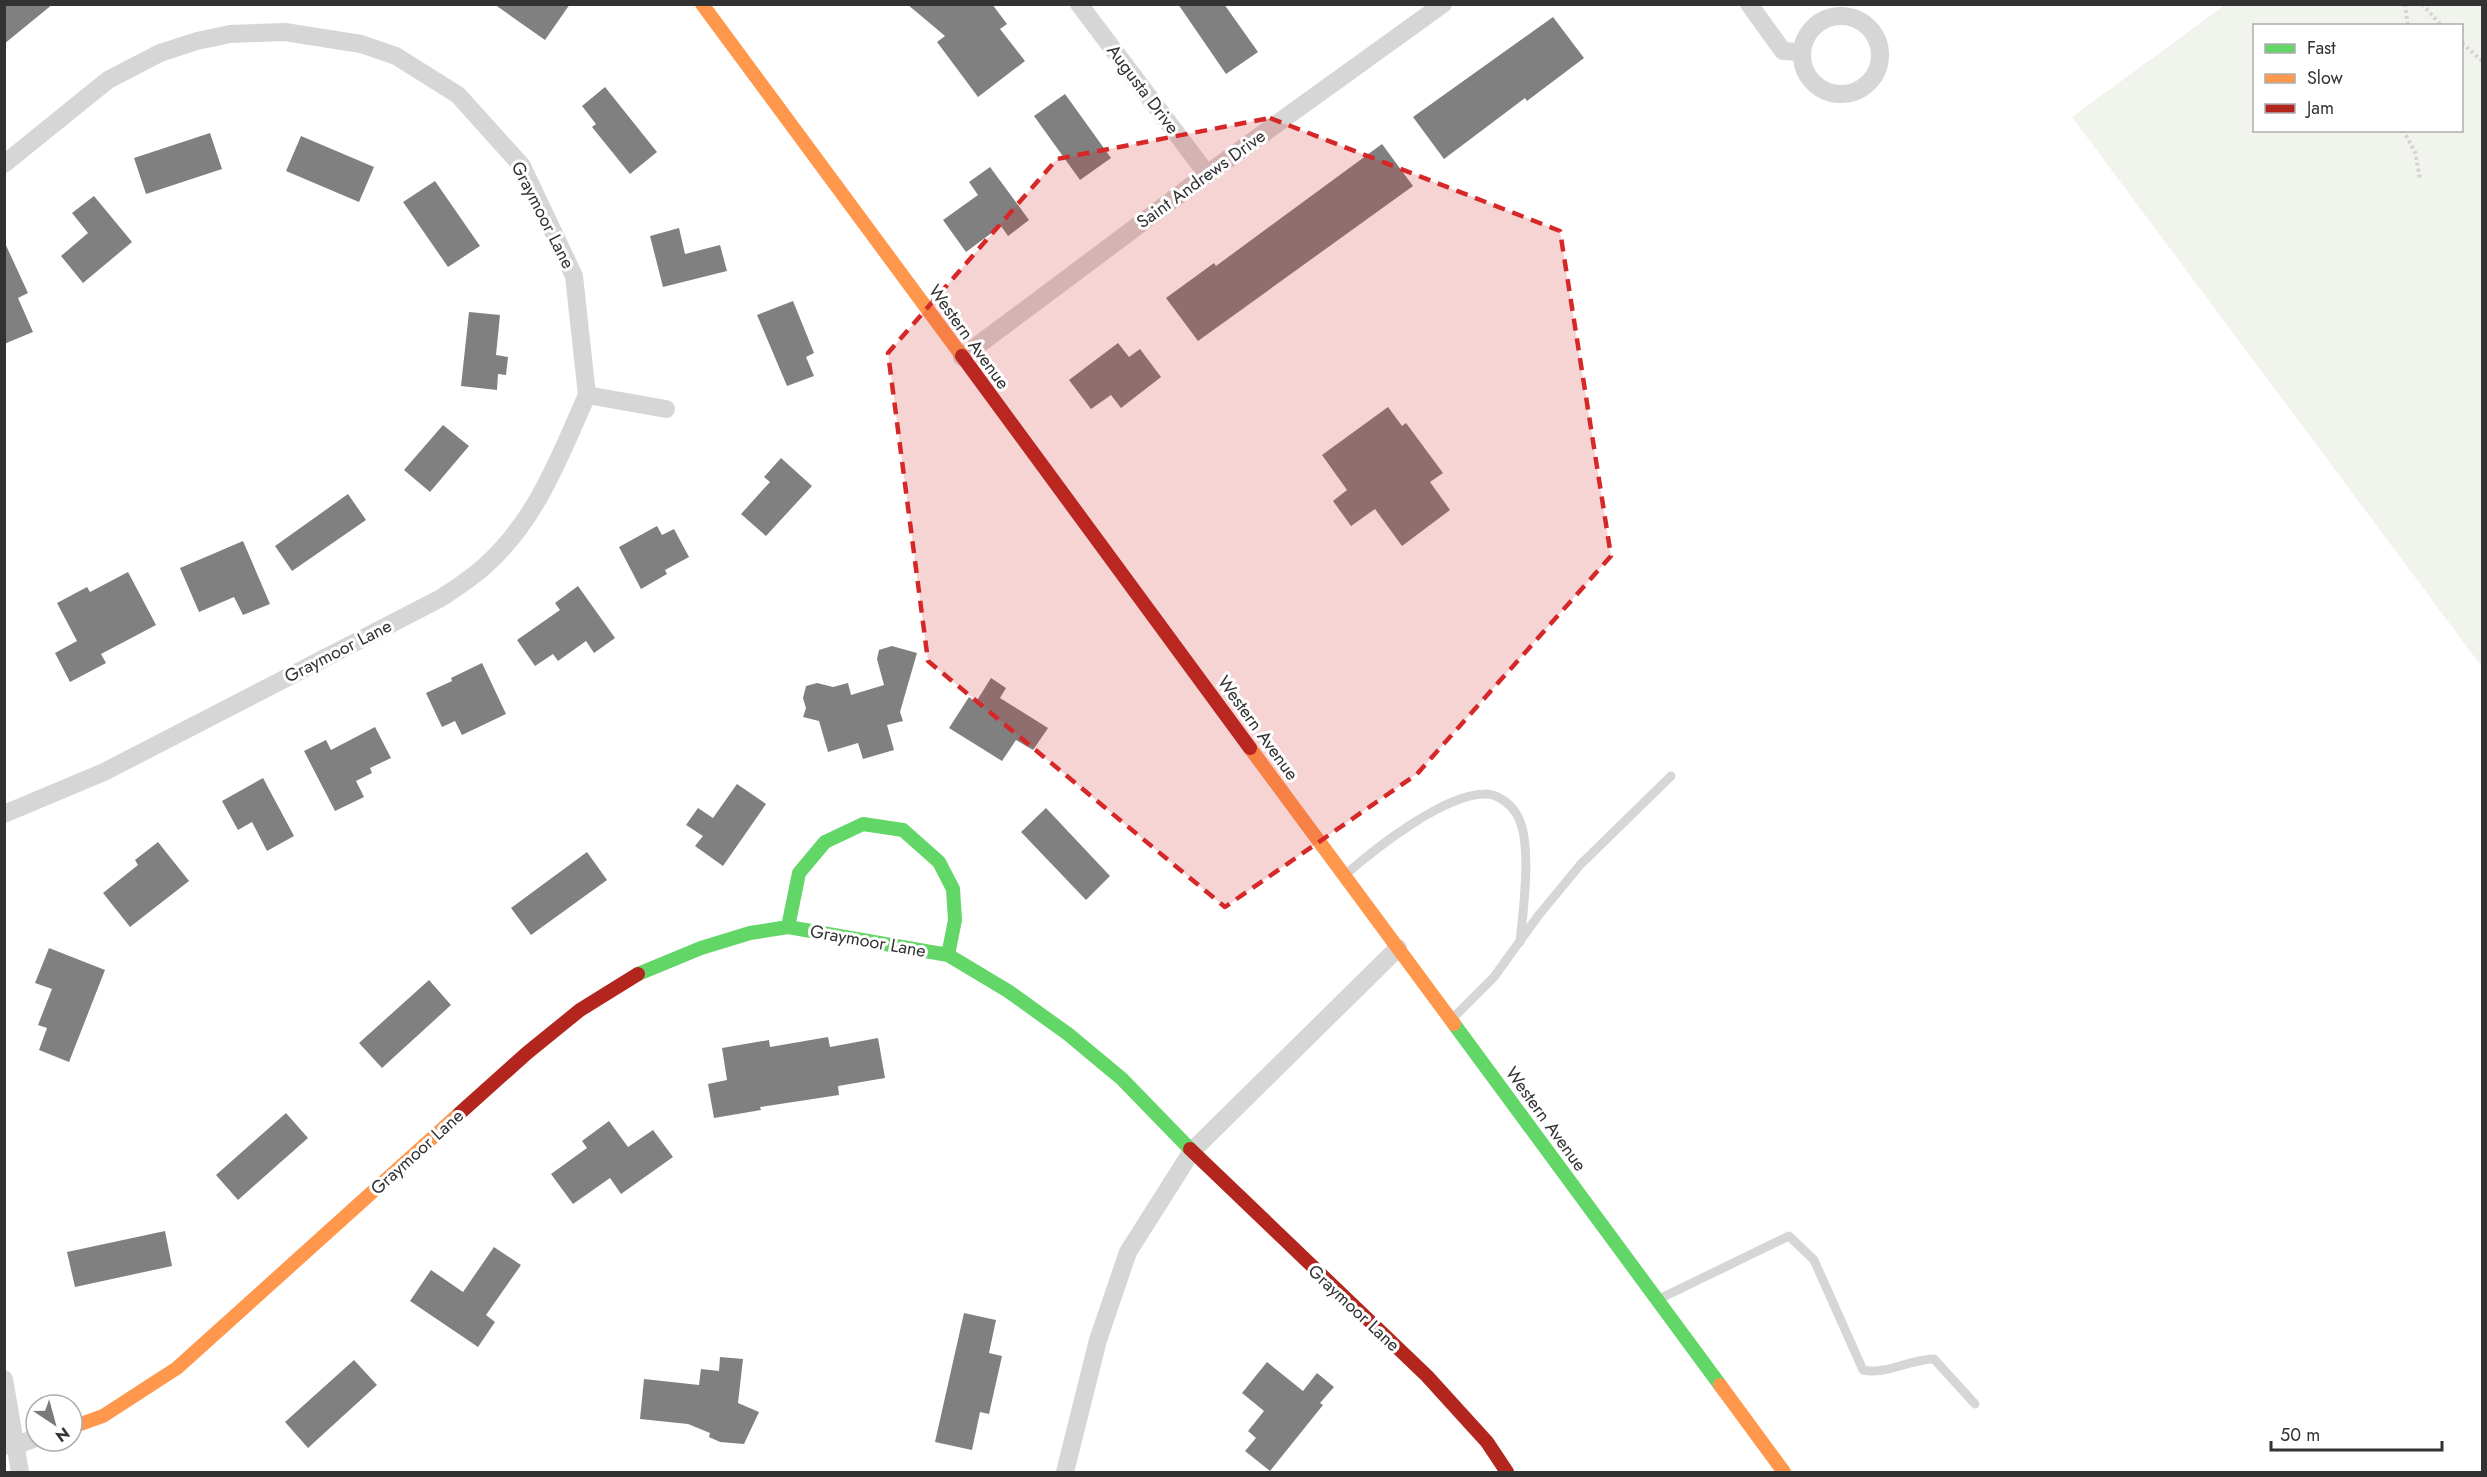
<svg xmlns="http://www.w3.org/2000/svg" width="2487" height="1477" viewBox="0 0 2487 1477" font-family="Jost,sans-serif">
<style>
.green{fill:#f1f3ed;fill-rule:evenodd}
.building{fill:#808080}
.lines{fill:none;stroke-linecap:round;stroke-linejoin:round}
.path{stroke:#d4d4d4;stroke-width:4;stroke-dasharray:3 3;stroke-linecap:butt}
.lane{stroke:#d6d6d6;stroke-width:9}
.street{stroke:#d6d6d6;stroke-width:18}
.fast{stroke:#63d668;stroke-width:14}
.slow{stroke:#ff974d;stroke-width:14}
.jam{stroke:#b3261e;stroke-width:14}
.marked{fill:#d62828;fill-opacity:0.2;stroke:#d62828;stroke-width:4.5;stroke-dasharray:12 8;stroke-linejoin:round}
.labels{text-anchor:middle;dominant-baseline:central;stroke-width:6;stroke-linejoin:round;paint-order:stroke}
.street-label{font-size:18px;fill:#323232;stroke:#fff}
</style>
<rect width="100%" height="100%" fill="#fff"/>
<path class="green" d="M2225,5H2482V667L2072,117ZM2254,26H2462V130H2254Z"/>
<path class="building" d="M4,4H53L4,44Z
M494,4H570L545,40Z
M907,4H992L1007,24L1000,29L1025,61L978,97L937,42L945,36Z
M1178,4H1224L1258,52L1226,74Z
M1553,17L1584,58L1527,101L1525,98L1444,159L1413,117Z
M605,87L657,152L630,174L592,127L596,124L582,106Z
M1065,94L1111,158L1080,180L1034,116Z
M210,133L222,169L146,194L134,158Z
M301,136L374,167L359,202L286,171Z
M1382,144L1413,186L1198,341L1166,298L1214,263L1216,266Z
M990,167L1029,220L1008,236L1001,226L966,252L943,220L978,195L969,182Z
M435,181L480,246L448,267L403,202Z
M94,196L132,242L83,283L61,256L88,233L72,213Z
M679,228L685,254L720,245L727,271L663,287L650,236Z
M4,241L28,293L18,298L33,332L4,344Z
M793,301L814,353L806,357L814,376L787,386L757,315Z
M469,312L500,315L496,355L508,357L506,375L498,374L497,390L461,386Z
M1118,343L1129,357L1140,349L1161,377L1121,408L1111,395L1091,409L1069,380Z
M1388,407L1402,426L1406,423L1443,473L1430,482L1450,510L1402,546L1375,509L1351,526L1333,501L1347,490L1322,455Z
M443,425L469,446L430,492L404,470Z
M781,458L812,486L766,536L741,514L770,482L764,477Z
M348,494L366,520L292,571L275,546Z
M657,526L662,535L674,529L689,557L665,570L667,574L641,589L619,547Z
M243,541L270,604L243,615L234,597L199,612L180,568Z
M128,572L156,625L101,654L106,663L70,682L55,653L77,641L57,603L87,587L90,592Z
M578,586L615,638L594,653L586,641L558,661L553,654L535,666L517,640L560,610L555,603Z
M892,646L917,653L900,712L903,721L887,725L894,750L863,759L858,743L828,752L819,721L803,717L806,708L803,698L806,686L817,683L833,687L848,683L851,695L884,685L877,659L879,650Z
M482,663L506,714L462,735L455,721L442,727L426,693L452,681L451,678Z
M991,678L1006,688L1000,698L1048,728L1033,750L1016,740L1002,761L949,728L969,697L976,702Z
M375,727L391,758L370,768L372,773L356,781L364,797L335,811L304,751L326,740L331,750Z
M263,778L294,836L267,851L252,822L238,830L222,801Z
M737,784L766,804L723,866L695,846L703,836L686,825L698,808L713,818Z
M1046,808L1110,876L1086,900L1021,832Z
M158,842L189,881L130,927L103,893L138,865L135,860Z
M587,852L607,880L531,935L511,908Z
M49,948L105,970L69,1062L39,1050L47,1028L38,1025L52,989L35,983Z
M429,980L451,1005L382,1068L359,1043Z
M828,1037L830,1047L878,1038L885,1078L838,1086L839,1095L760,1107L761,1110L714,1118L708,1084L727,1080L722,1048L769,1040L770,1047Z
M286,1113L308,1138L238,1200L216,1175Z
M609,1121L628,1147L653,1130L673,1157L621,1194L610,1178L573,1204L551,1174L587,1148L582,1141Z
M165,1231L172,1266L75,1287L67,1252Z
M494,1247L521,1265L486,1315L495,1322L478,1347L410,1301L431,1270L463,1292Z
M964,1313L996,1320L989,1353L1002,1356L989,1414L980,1412L972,1450L935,1442Z
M720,1357L743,1359L738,1403L759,1412L744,1444L720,1442L709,1437L710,1433L688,1424L640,1419L644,1379L699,1385L701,1369L719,1371Z
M354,1360L377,1385L308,1448L285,1422Z
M1267,1362L1303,1391L1317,1373L1334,1387L1320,1403L1323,1405L1270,1471L1245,1451L1256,1438L1248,1431L1264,1411L1242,1393Z"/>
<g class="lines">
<path class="path" d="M2405,4L2408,26
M2422,4L2442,26
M2462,43L2482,61
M2403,130L2415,152L2420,179"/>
<path class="lane" d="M1346,874C1376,848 1443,795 1484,794C1497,793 1511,804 1517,815C1533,841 1523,912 1520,942
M1452,1019L1494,977L1538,916L1580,865L1671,776
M1659,1299L1789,1236L1814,1260L1863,1370C1887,1375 1910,1359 1934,1359L1975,1404"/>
<path class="street" d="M1079,4L1207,174
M1749,4L1783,51L1801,52
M1802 55a39 39 0 1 1 78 0a39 39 0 1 1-78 0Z
M4,164L108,80L160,53L197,41L230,34L285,32L361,44L396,56L458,95L522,166L574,276L587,395
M962,357L1207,174L1443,4
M4,814L104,772L441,598C456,588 472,578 486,565C537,519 560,456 587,395L666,409
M4,1379L20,1472
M4,1445L14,1446L36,1438
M1065,1472L1098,1340L1128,1252L1192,1151L1398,948"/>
<path class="fast" d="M788,927L948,955L1008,991L1068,1034L1122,1079L1190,1149
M638,974L701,948L750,933L788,927L799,873L825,842L863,824L903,830L939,862L953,889L955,920L948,955
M1454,1024L1720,1385"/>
<path class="slow" d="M702,4L962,356
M1250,748L1454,1024
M1720,1385L1784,1472
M72,1427L103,1416L177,1368L460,1113"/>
<path class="jam" d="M962,356L1250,748
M460,1113L527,1053L580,1010L638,974
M1190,1149L1427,1376L1487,1442L1507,1472"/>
</g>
<path class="marked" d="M1270,118L1560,231L1611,556L1417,774L1225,907L928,661L888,353L1057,159Z"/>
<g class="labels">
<g class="street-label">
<text transform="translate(1143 89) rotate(53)">Augusta Drive</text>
<text transform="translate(1201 179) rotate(-36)">Saint Andrews Drive</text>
<text transform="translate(543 215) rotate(63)">Graymoor Lane</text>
<text transform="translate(969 337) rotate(54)">Western Avenue</text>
<text transform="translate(338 651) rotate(-27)">Graymoor Lane</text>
<text transform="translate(1258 728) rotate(54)">Western Avenue</text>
<text transform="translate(868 941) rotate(10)">Graymoor Lane</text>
<text transform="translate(1546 1119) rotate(54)">Western Avenue</text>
<text transform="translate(417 1152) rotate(-42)">Graymoor Lane</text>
<text transform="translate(1354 1308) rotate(43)">Graymoor Lane</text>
</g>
</g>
<rect width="2487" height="1477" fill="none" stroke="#323232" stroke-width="12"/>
<rect x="2253" y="24" width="210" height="108" fill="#ffffff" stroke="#adadad" stroke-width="1.5"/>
<rect x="2265" y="44" width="30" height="9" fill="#63d668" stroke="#adadad" stroke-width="1.5"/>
<text x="2307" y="54" font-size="18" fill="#323232">Fast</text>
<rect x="2265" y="74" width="30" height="9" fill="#ff974d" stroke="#adadad" stroke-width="1.5"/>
<text x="2307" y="84" font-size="18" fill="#323232">Slow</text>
<rect x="2265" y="104" width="30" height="9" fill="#b3261e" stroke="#adadad" stroke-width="1.5"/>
<text x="2307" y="114" font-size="18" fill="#323232">Jam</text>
<g transform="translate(54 1423) rotate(144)"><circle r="28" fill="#ffffff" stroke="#adadad" stroke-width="1.5"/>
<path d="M0-4.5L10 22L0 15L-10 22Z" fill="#7a7a7a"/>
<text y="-9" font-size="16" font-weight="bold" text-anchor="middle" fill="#323232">N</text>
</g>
<path d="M2271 1441v9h171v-9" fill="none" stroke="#323232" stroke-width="3"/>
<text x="2280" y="1441" font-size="18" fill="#323232" stroke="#ffffff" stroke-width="4.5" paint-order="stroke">50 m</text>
</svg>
